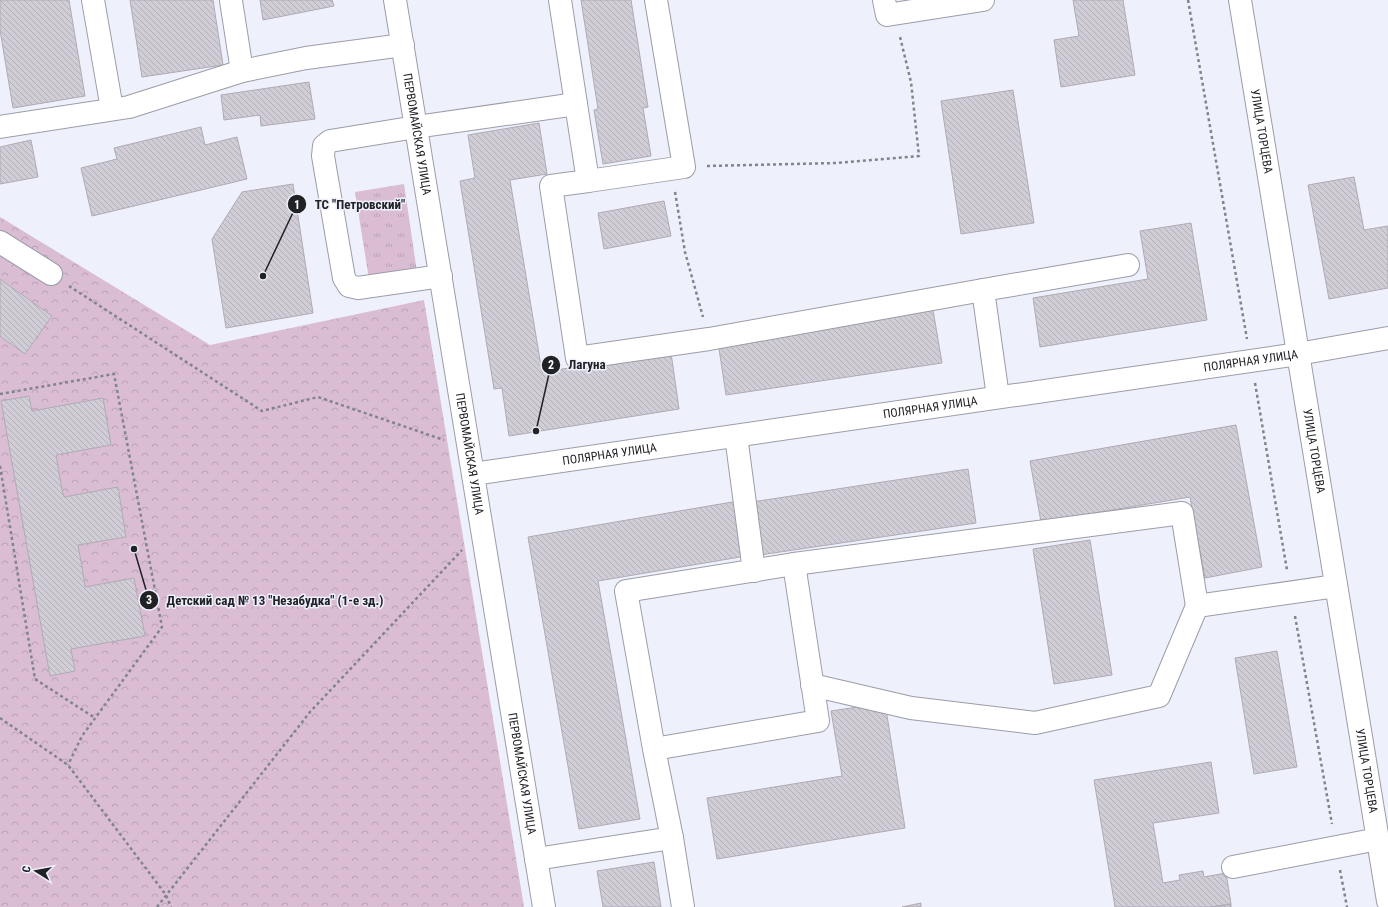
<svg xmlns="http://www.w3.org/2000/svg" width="1388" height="907" viewBox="0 0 1388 907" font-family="'Roboto Condensed',sans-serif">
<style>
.grass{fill:url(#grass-tufts)}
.forest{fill:url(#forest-crowns)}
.building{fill:url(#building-back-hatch);stroke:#afabb4}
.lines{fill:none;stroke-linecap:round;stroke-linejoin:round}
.minor-casing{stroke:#9b9da7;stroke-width:24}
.path{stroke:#82848b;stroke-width:2.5;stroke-dasharray:3 3;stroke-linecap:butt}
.minor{stroke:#fff;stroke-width:22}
.labels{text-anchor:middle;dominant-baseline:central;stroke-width:3;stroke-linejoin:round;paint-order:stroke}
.street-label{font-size:12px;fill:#212226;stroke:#eef0fb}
.leader{fill:none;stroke:#212226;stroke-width:1.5}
.callout-dot{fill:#212226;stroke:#eef0fb;stroke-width:1.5}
.mark-label{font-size:12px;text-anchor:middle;font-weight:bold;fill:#fff}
.callout-label{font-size:13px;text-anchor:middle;font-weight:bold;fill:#212226;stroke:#eef0fb;stroke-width:3;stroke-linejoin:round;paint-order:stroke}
</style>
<defs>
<pattern id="grass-tufts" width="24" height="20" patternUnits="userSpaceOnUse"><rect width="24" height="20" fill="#dabdd3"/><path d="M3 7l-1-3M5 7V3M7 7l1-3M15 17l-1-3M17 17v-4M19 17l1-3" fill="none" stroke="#bba2b5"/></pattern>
<pattern id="forest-crowns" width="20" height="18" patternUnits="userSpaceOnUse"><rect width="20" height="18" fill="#dabdd3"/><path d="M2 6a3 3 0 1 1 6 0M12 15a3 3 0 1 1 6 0" fill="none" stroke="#bba2b5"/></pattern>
<pattern id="building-back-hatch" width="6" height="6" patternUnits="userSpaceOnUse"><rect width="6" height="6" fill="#d1cdd7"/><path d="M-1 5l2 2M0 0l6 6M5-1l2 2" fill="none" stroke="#b3b0b8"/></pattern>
</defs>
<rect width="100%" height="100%" fill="#eef0fb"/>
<path class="grass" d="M404,184L417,272L369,279L355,192Z"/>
<path class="forest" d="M0,217L210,345L424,300L524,907H0Z"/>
<path class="building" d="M0,0H69L85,96L13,108L0,30Z
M130,0H213L223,65L142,77Z
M260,0H332L334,6L263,20Z
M581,0H631L648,107L643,108L651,156L603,164L594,110L598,109Z
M1073,0H1123L1135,75L1061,87L1054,40L1079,36Z
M309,82L315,119L261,126L260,115L224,120L221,95Z
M1013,90L1034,223L961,234L941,101Z
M539,123L547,174L510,180L542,372L671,353L679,409L509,436L502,388L494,389L460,181L475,178L468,135Z
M201,127L205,145L237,137L247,179L92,216L81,168L117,159L114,148Z
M31,140L38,177L0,184V147Z
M1354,177L1364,230L1388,226V288L1329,299L1308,185Z
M293,184L313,313L226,328L212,239L242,192Z
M664,201L671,236L604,249L598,213Z
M1191,223L1207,320L1040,347L1033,298L1148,279L1140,231Z
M0,279L52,316L25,354L0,336Z
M933,310L942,363L726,395L718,342Z
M29,396L32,411L103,398L111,445L56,455L62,490L64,497L118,487L126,537L78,545L84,579L85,587L134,578L145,636L71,649L75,671L50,676L1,401Z
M1236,425L1262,567L1205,578L1190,497L1041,522L1030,461Z
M968,469L976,523L760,555L752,502Z
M738,501L746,556L598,581L640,819L579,829L528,537Z
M1090,540L1112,675L1054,684L1033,549Z
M1277,651L1297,767L1254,774L1235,658Z
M885,703L905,828L717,859L707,798L842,776L831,711Z
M1211,762L1219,813L1153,823L1163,883L1180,880L1179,875L1203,871L1204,877L1226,873L1231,904L1211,907H1115L1094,780Z
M654,862L661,907H603L597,871Z
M921,903V907H902Z
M1231,904V907H1211Z"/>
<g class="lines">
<defs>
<g id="minor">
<path d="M93,0L112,109"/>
<path id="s1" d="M395,0L544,907"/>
<path d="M560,0L576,104"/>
<path d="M884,0L887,15L983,0"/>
<path id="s2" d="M1240,0L1388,901"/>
<path d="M231,1L242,71"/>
<path d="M0,127L129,107L242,71L306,58L403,45"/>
<path d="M588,181L684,167L656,0"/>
<path d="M0,242L51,274"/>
<path d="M441,276L358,288L349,286L344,278L323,156L324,146L330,141L416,127L576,104L588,181L551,186L577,358L709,339L983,290"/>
<path d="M998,397L983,290L1128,265"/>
<path d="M736,436L754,571"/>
<path id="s3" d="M473,474L1298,354L1388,338"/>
<path d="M794,564L1182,513L1197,606"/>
<path d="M812,685L911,708L1035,723L1159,696L1197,606L1336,586"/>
<path d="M654,749L818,721L794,564L626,591L654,749L672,838"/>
<path d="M536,859L672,838L683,907"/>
<path d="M1233,867L1378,839"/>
</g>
</defs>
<use href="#minor" class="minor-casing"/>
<path class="path" d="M1188,0L1247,339
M707,166L836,163L919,156L911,82L900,37
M675,192L685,252L703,317
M69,286L262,411L318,397L444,440
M1255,383L1287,570
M0,394L114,374L162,627L82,736L68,765
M0,466L35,679L95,718
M1295,616L1332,824
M0,718L68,765L166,895L171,907
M1340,870L1347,907
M157,907L310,712L462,550"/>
<use href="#minor" class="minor"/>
</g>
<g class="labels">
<g class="street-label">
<text stroke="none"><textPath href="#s2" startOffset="133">УЛИЦА ТОРЦЕВА</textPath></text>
<text stroke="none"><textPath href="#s1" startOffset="136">ПЕРВОМАЙСКАЯ УЛИЦА</textPath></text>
<text stroke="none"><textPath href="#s3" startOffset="786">ПОЛЯРНАЯ УЛИЦА</textPath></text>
<text stroke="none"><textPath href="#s3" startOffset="462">ПОЛЯРНАЯ УЛИЦА</textPath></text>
<text stroke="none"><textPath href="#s2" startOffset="457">УЛИЦА ТОРЦЕВА</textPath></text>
<text stroke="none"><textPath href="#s1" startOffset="460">ПЕРВОМАЙСКАЯ УЛИЦА</textPath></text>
<text stroke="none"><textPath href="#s3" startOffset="138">ПОЛЯРНАЯ УЛИЦА</textPath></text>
<text stroke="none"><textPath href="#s2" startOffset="781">УЛИЦА ТОРЦЕВА</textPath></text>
<text stroke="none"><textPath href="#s1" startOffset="784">ПЕРВОМАЙСКАЯ УЛИЦА</textPath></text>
</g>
</g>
<path class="leader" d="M263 276L297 204M536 431L551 365M134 549L149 600"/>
<g class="callout-dot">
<circle cx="263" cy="276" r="4"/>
<circle cx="536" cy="431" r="4"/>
<circle cx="134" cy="549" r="4"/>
<circle cx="297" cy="204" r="10"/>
<circle cx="551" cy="365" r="10"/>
<circle cx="149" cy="600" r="10"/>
</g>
<g class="mark-label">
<text x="297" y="209">1</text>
<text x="551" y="369">2</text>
<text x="149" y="604">3</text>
</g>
<g class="callout-label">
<text x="360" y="209">ТС "Петровский"</text>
<text x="587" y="369">Лагуна</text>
<text x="275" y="605">Детский сад № 13 "Незабудка" (1-е зд.)</text>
</g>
<g transform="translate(36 871) rotate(281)" stroke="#eef0fb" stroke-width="3" paint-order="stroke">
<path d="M0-3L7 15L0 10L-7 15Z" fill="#212226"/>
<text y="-6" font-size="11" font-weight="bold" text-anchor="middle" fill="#212226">С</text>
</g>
</svg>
